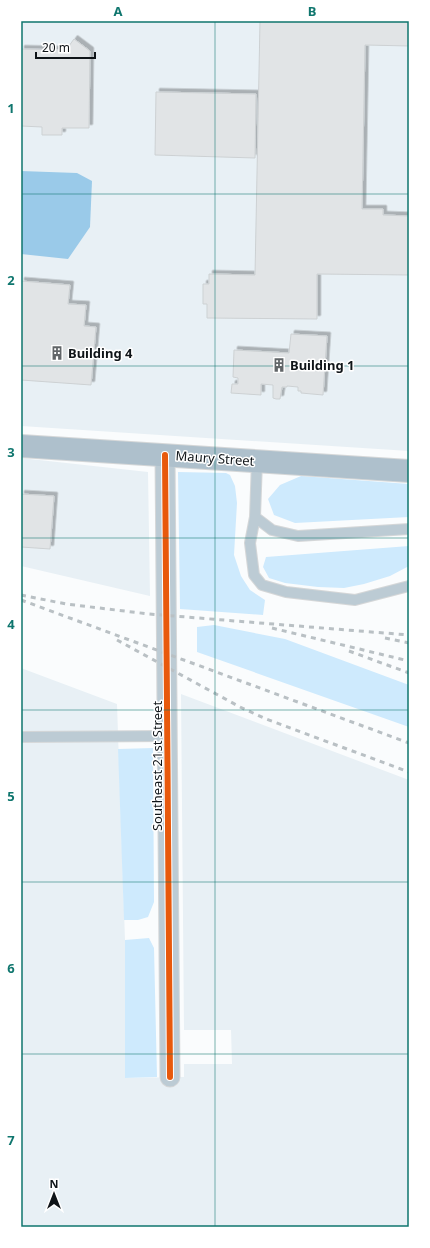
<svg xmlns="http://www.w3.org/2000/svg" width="430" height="1248" viewBox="0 0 430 1248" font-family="'Noto Sans',sans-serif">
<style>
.built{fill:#e8f0f5}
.green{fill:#ceeafd}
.water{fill:#9acae9}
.building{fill:#e1e4e6;stroke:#cdd1d3;filter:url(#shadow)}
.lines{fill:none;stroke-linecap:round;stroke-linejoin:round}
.lane-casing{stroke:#d5d7d8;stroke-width:12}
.street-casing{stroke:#d5d7d8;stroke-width:21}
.secondary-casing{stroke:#d5d7d8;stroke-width:24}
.lane{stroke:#bccbd4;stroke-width:10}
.street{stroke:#bccbd4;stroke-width:19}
.secondary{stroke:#aec0cc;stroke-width:22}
.rail{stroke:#b9c0c4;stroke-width:3;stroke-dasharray:5 5;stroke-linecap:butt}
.cycleway-casing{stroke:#fff;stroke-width:8}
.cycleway{stroke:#e8590c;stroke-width:6}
.grid{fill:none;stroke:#0f766e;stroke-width:1;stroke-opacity:0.55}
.labels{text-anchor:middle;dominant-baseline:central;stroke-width:3;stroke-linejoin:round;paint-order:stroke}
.poi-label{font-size:13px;font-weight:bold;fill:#0f1418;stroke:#fff;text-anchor:start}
.street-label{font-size:13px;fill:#0f1418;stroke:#fff}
.neatline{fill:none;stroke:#0f766e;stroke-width:1.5}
.grid-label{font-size:13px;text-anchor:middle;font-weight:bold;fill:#0f766e}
</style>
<defs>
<filter id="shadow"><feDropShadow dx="3.5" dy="-3.5" stdDeviation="0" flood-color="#0004"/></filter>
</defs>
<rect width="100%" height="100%" fill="#fafcfd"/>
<path class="built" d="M21,21H409V451L21,426Z
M21,458L148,472L150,596L21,566Z
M21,668L117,704L125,940V1078L184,1077V1064H232L231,1030H184L181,694L409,780V1227H21Z"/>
<path class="green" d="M178,472L226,473L230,475L235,486L237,503L234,555L241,576L250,590L265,600L263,615L180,609Z
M301,476L409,484V517L295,523L274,515L268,499L280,485Z
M409,546V566L390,576L364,584L344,588L318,587L285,583L269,578L263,567L266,557Z
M214,625L285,639L409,685V727L197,652V627Z
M153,748L154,902L148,917L138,920H124L118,749Z
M149,938L154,948L157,1077L125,1078V940Z"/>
<path class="water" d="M21,171L77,173L92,181L90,227L68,259L21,254Z"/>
<path class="building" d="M260,21H409V46L365,45L362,209H383V215L409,216V275L317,274V319L207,318V304H203V284H209V274L255,275Z
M74,39L90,51L89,128H62V135H42V127L21,126V49L66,50Z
M156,92L256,94L255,158L155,155Z
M21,281L70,285L68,304L86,305L84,326L96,327L91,385L21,380Z
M291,334L327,336L323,395L301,393V391H298V387L287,386V387H282L280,399H276L273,398V385L261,384V395L231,393L232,384H238V378L233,377L234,350L289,353Z
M21,494L54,496L50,549L21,547Z"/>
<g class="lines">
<defs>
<path id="lane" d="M257,461L255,517L250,543L254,575L262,585L286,592L355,600L409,586
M255,517L272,530L298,536L409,529
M21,737L167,736"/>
<path id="street" d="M165,455L170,1077"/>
<path id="secondary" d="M21,446L409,471"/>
</defs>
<use href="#lane" class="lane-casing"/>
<use href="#street" class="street-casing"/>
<use href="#secondary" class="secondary-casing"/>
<use href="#lane" class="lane"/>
<use href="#street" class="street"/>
<use href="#secondary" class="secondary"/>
<path class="rail" d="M21,595L66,604L149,614L409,635
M21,600L409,743
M272,628L409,661
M385,638L409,643
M117,640L240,707L266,719L409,772
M349,651L409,673"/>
<defs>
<path id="cycleway" d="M165,455L170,1077"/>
</defs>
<use href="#cycleway" class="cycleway-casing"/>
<use href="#cycleway" class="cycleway"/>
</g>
<path class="grid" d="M215,21V1227M21,194H409M21,366H409M21,538H409M21,710H409M21,882H409M21,1054H409"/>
<defs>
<symbol id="building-bare" viewBox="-9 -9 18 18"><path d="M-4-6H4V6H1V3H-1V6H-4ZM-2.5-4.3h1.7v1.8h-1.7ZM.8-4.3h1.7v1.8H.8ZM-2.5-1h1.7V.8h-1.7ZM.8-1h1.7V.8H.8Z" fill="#616568" stroke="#fff" stroke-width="2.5" paint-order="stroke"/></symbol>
</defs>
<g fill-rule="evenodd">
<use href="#building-bare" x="47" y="343" width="20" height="20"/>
<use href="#building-bare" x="269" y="355" width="20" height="20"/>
</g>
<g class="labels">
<g class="poi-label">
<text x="68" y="353">Building 4</text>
<text x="290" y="365">Building 1</text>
</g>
<g class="street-label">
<text transform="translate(215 458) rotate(4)">Maury Street</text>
<text transform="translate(157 766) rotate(-90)">Southeast 21st Street</text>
</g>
</g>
<rect width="430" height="1248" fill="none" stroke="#ffffff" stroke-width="44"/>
<g transform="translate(54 1194)" stroke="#ffffff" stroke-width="3" paint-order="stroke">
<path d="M0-3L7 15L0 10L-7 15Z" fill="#0f1418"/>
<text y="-6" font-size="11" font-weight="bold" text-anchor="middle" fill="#0f1418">N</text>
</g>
<path d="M36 52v6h59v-6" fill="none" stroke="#0f1418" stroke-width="2"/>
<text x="42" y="52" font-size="12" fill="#0f1418" stroke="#ffffff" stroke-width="3" paint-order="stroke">20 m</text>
<rect x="22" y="22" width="386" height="1204" class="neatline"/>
<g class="grid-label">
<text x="118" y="16">A</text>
<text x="312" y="16">B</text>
<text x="11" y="113">1</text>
<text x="11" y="285">2</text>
<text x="11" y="457">3</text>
<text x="11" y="629">4</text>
<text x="11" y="801">5</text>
<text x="11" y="973">6</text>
<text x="11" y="1145">7</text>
</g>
</svg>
